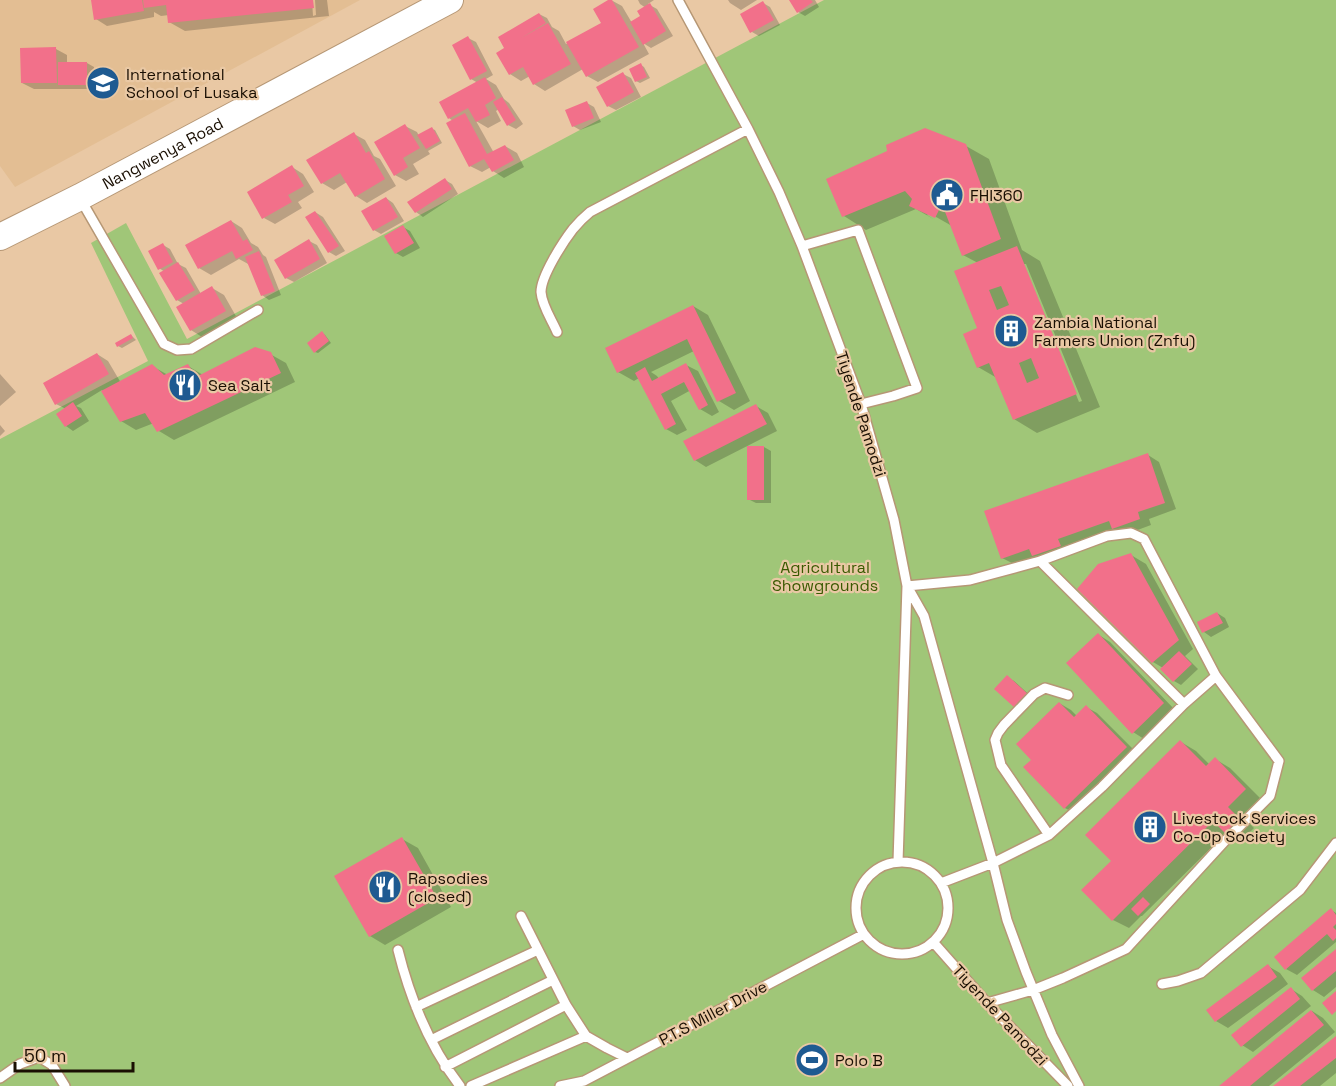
<svg xmlns="http://www.w3.org/2000/svg" width="1336" height="1086" viewBox="0 0 1336 1086" font-family="'Space Grotesk',sans-serif">
<style>
.built{fill:#e3be93}
.green{fill:#a0c678}
.shadow{fill:#0003;fill-rule:evenodd}
.building{fill:#f2708a;fill-rule:evenodd}
.lines{fill:none;stroke-linecap:round;stroke-linejoin:round}
.lane-casing{stroke:#b69775;stroke-width:12}
.secondary-casing{stroke:#b69775;stroke-width:28}
.lane{stroke:#fff;stroke-width:9}
.secondary{stroke:#fff;stroke-width:26}
.labels{text-anchor:middle;dominant-baseline:central;stroke-width:4.5;stroke-linejoin:round;paint-order:stroke}
.poi-label{font-size:16px;fill:#1a0f03;stroke:#e9c8a4;text-anchor:start}
.street-label{font-size:16px;fill:#1a0f03;stroke:#e9c8a4}
.park-label{font-size:16px;fill:#395a00;stroke:#e9c8a4}
</style>
<rect width="100%" height="100%" fill="#e9c8a4"/>
<path class="built" d="M0,0H360L15,187L0,166Z"/>
<path class="green" d="M824,0H1336V1086H0V439L148,361L91,243L126,223L187,339Z"/>
<path class="shadow" d="M92,0H312L313,16L316,15L315,0H327L329,16L185,31L169,22V15L161,16L154,12V17L107,26L96,19Z
M611,0L622,6L632,23L642,17L646,8L640,4L638,0H654L648,4L657,9L673,36L651,48L643,43L649,54L598,82L587,76L583,69L545,91L534,84L530,76L521,81L510,74L508,48L539,14L547,18L552,27L559,31L566,44L603,23Z
M728,0H757L741,10L730,3Z
M790,0H815L819,7L805,16L798,12Z
M763,3L770,7L780,25L759,36L752,32Z
M468,38L476,42L493,75L486,79L496,85L504,99L509,103L523,124L516,129L508,125L499,109L496,111L501,121L488,128L476,121L494,153L505,146L517,153L524,167L504,178L493,171L491,167L482,172L470,166L453,121L449,118L478,83L471,79Z
M56,49L67,55V63H87L94,67V89H34L22,83Z
M641,65L644,67L650,78L640,83L636,81Z
M623,74L631,78L641,97L616,110L608,106Z
M587,103L594,107L601,122L580,130L573,126Z
M405,126L417,132L419,136L432,129L435,130L442,143L428,151L430,154L413,164L419,174L406,181L395,175Z
M354,134L365,140L374,156L380,159L396,186L367,203L356,196L347,182L334,190L322,183Z
M966,146L989,159L1022,250L1040,261L1100,407L1037,433L1014,419L997,378L978,367V263L963,255L952,226L929,213L927,215L935,220L916,209L866,230L844,216L828,180ZM1023,264H1026L1082,401L1079,402Z
M292,167L303,174L314,192L298,202L302,208L275,224L264,218Z
M445,180L452,184L458,194L423,217L416,212Z
M386,198L393,203L404,221L381,234L374,230Z
M315,212L323,217L345,251L336,256L329,252Z
M231,221L242,228L251,243L258,247L263,255L266,257L281,295L269,300L262,295L250,265L239,259L211,275L199,268Z
M403,227L410,231L420,248L403,257L396,253Z
M309,241L317,245L327,263L294,282L286,278Z
M163,245L170,249L178,264L186,268L201,294L212,288L224,295L237,318L202,337L191,330L184,304L177,300L165,272L159,268Z
M693,306L708,315L750,401L734,410L719,401L694,351L651,372L657,376L659,379L686,365L698,371L719,412L712,416L700,409L691,390L671,401L687,430L677,435L666,429L639,378L634,381L618,372Z
M322,333L325,335L331,343L318,353L315,352Z
M131,335L136,340L122,348L118,346L117,343Z
M97,354L108,361L121,383L152,366L168,375L188,366L203,375L270,354L286,363L295,382L174,440L159,431L154,423L136,430L121,421L102,390L76,406L81,408L89,421L73,431L66,426L58,414L66,409L56,404Z
M0,374L16,392L0,406Z
M756,406L768,413L777,431L706,467L695,460Z
M0,425L5,431L0,436Z
M764,447L771,451V503H756L748,499Z
M1148,455L1159,462L1176,509L1149,519L1151,525L1124,535L1115,529L1069,546L1044,562L1035,557L1014,564L1002,558Z
M1131,555L1146,564L1193,649L1185,656L1198,669L1181,685L1174,681L1163,668L1153,662L1079,589Z
M1217,613L1225,618L1229,627L1211,637L1204,632L1199,623Z
M1099,635L1110,642L1175,710L1144,739L1133,732Z
M1007,677L1014,681L1035,700L1024,712L1017,708Z
M1059,703L1071,710L1077,716L1086,707L1097,713L1138,754L1076,814L1065,808L1033,760Z
M1181,742L1196,751L1209,764L1215,759L1230,768L1260,798L1242,816L1254,828L1241,841L1227,832L1142,916H1141L1129,928L1113,920V861Z
M402,839L418,848L451,907L385,945L370,936Z
M1331,910L1336,913V942L1297,975L1286,969Z
M1336,950V987L1324,997L1313,990L1303,978Z
M1268,966L1280,973L1288,984L1228,1028L1216,1021L1208,1010Z
M1291,989L1302,996L1311,1006L1253,1052L1242,1045Z
M1312,1011L1323,1018L1335,1032L1269,1086H1222Z
M1336,1038V1073L1320,1086H1276Z"/>
<path class="building" d="M91,0H142L144,11L94,20Z
M143,0H313L314,8L168,23L166,5L144,8Z
M608,0H612L639,47L586,77L566,42L601,23L593,9Z
M789,0H811L813,2L797,13Z
M763,1L774,20L750,33L740,14Z
M650,3L666,31L643,45L630,22L640,16L637,11Z
M539,13L546,23L521,38L548,23L571,64L533,85L523,67L509,75L496,53L504,48L498,37Z
M468,36L487,71L470,80L452,45Z
M56,47L57,83H21L20,48Z
M58,62H87V85H58Z
M641,63L647,77L635,82L629,69Z
M623,72L634,92L607,107L596,87Z
M485,77L496,98L485,105L490,115L476,122L468,108L448,119L439,102Z
M502,97L516,120L507,126L493,102Z
M587,101L594,118L572,127L565,110Z
M465,113L487,154L505,145L514,160L492,172L484,159L469,167L446,123Z
M405,124L420,148L403,158L408,167L394,176L374,142Z
M432,127L440,141L426,149L417,135Z
M925,128L966,144L1001,239L962,256L942,204L935,218L909,206L912,199L905,191L842,217L826,179L887,151L886,145Z
M354,132L366,153L369,151L385,179L355,197L340,173L321,184L306,160Z
M292,165L304,186L288,195L292,202L262,219L247,192Z
M445,178L452,189L415,213L407,202Z
M386,197L398,217L373,231L361,211Z
M315,211L339,246L328,253L305,217Z
M231,220L243,241L247,239L253,250L236,259L232,251L198,269L185,245Z
M403,225L414,243L395,254L384,236Z
M309,239L320,259L285,279L274,260Z
M163,243L173,262L158,270L148,251Z
M1017,246L1077,394L1013,420L989,363L977,368L963,334L977,328L954,271ZM1001,286L1009,305L997,310L989,290ZM1031,358L1039,378L1027,383L1019,363Z
M259,251L275,291L261,296L245,257Z
M178,262L195,290L176,301L159,273Z
M212,286L226,311L190,331L176,307Z
M693,305L736,393L717,402L687,339L617,373L605,348Z
M322,331L329,341L314,353L307,343Z
M131,334L133,338L117,347L115,343Z
M255,347L271,352L281,373L157,432L145,413L120,422L101,391L152,364L164,375L188,364L196,377Z
M97,353L109,374L55,405L43,383Z
M686,363L708,405L699,410L684,382L661,394L676,424L665,430L635,373L645,367L652,381Z
M73,402L82,416L65,427L56,414Z
M756,404L767,424L694,461L683,441Z
M747,446H764V500H747Z
M1148,453L1165,503L1138,512L1140,519L1112,529L1109,521L1058,539L1061,546L1032,556L1029,549L1001,559L984,511Z
M1131,553L1179,640L1152,663L1077,589L1098,564Z
M1217,612L1223,623L1202,633L1197,622Z
M1098,633L1164,703L1132,734L1066,663Z
M1179,651L1192,664L1173,682L1160,669Z
M1007,675L1029,695L1016,709L994,689Z
M1059,702L1074,717L1086,705L1127,747L1064,809L1023,767L1031,760L1016,744Z
M1180,740L1206,766L1215,757L1246,789L1228,807L1240,819L1225,833L1213,821L1112,921L1081,890L1111,861L1085,835Z
M402,837L437,898L369,937L334,876Z
M1143,897L1150,904L1138,916L1131,909Z
M1331,908L1336,915V924L1333,927L1336,930V938L1333,941L1327,934L1285,970L1274,957Z
M1336,949V971L1312,991L1301,978Z
M1268,964L1277,977L1215,1022L1206,1010Z
M1291,987L1300,999L1241,1047L1231,1035Z
M1336,991V1011L1332,1015L1322,1003Z
M1311,1010L1324,1025L1250,1086H1219Z
M1336,1036V1058L1300,1086H1273Z"/>
<g class="lines">
<defs>
<path id="lane" d="M678,0L748,129L779,192L802,246L861,404L894,520L907,586L898,862
M81,200L164,344L177,350L191,349L258,310
M802,246L858,230L917,388L893,396L861,404
M557,332C552,320 542,306 541,292C541,276 563,242 573,229C578,223 584,217 590,212L748,129
M1040,561L1184,704
M907,586L970,580L1040,561L1107,536L1131,533L1144,539L1216,676L1279,761L1270,796L1225,841L1126,949L1063,978L1033,990L987,1003
M907,586L924,616L993,863L1007,920L1026,972L1052,1035L1079,1086
M1049,835L1001,765L995,740L998,733L1004,725L1034,694L1045,688L1068,695
M856 908a46 46 0 1 1 92 0a46 46 0 1 1-92 0Z
M941,883L993,863L1049,835L1102,787L1184,704L1216,676
M521,916L566,1005L586,1036L607,1048L627,1058
M934,943L987,1003L1068,1086
M398,950C410,998 429,1046 460,1086
M1162,984L1178,981L1201,973L1300,890L1336,843
M416,1007L538,950
M431,1040L553,980
M445,1067L566,1005
M0,1078L20,1064L39,1057L52,1065L65,1086
M471,1086L586,1036
M560,1086L584,1081L864,934"/>
<g id="secondary">
<path id="s1" d="M0,237L80,197L450,0"/>
</g>
</defs>
<use href="#lane" class="lane-casing"/>
<use href="#secondary" class="secondary-casing"/>
<use href="#lane" class="lane"/>
<use href="#secondary" class="secondary"/>
</g>
<defs>
<symbol id="school-disc" viewBox="-11 -11 22 22"><circle r="9.5" fill="#1e5a91" stroke="#e9c8a4"/><path d="M0-5L7-2L0 1L-7-2ZM-4 1L0 2.5L4 1V4Q0 6-4 4Z" fill="#fff"/></symbol>
<symbol id="civic-disc" viewBox="-11 -11 22 22"><circle r="9.5" fill="#1e5a91" stroke="#e9c8a4"/><path d="M-.6-6.5H3V-4.5H.6V-3L4-1V1h2V6H-6V1h2V-1L-.6-3ZM-1.2 2.5V6h2.4V2.5Z" fill="#fff"/></symbol>
<symbol id="building-disc" viewBox="-11 -11 22 22"><circle r="9.5" fill="#1e5a91" stroke="#e9c8a4"/><path d="M-4-6H4V6H1V3H-1V6H-4ZM-2.5-4.3h1.7v1.8h-1.7ZM.8-4.3h1.7v1.8H.8ZM-2.5-1h1.7V.8h-1.7ZM.8-1h1.7V.8H.8Z" fill="#fff"/></symbol>
<symbol id="restaurant-disc" viewBox="-11 -11 22 22"><circle r="9.5" fill="#1e5a91" stroke="#e9c8a4"/><path d="M-5-6h1v4h1v-4h1v4h1v-4h1v5L-1.5 .5V6h-2V.5L-5-1ZM5-6V6H3V1.5H1.5Q1.5-4 5-6Z" fill="#fff"/></symbol>
<symbol id="stadium-disc" viewBox="-11 -11 22 22"><circle r="9.5" fill="#1e5a91" stroke="#e9c8a4"/><path d="M0-5a6.5 5 0 1 0 0 10a6.5 5 0 1 0 0-10ZM-3.5-1.8h7v3.6h-7Z" fill="#fff"/></symbol>
</defs>
<g fill-rule="evenodd">
<use href="#school-disc" x="84" y="64" width="38" height="38"/>
<use href="#civic-disc" x="928" y="176" width="38" height="38"/>
<use href="#building-disc" x="992" y="312" width="38" height="38"/>
<use href="#restaurant-disc" x="166" y="366" width="38" height="38"/>
<use href="#building-disc" x="1131" y="808" width="38" height="38"/>
<use href="#restaurant-disc" x="366" y="868" width="38" height="38"/>
<use href="#stadium-disc" x="793" y="1041" width="38" height="38"/>
</g>
<g class="labels">
<g class="poi-label">
<text x="126" y="74">International<tspan x="126" dy="18">School of Lusaka</tspan></text>
<text x="970" y="195">FHI360</text>
<text x="1034" y="322">Zambia National<tspan x="1034" dy="18">Farmers Union (Znfu)</tspan></text>
<text x="208" y="385">Sea Salt</text>
<text x="1173" y="818">Livestock Services<tspan x="1173" dy="18">Co-Op Society</tspan></text>
<text x="408" y="878">Rapsodies<tspan x="408" dy="18">(closed)</tspan></text>
<text x="835" y="1060">Polo B</text>
</g>
<g class="street-label">
<text stroke="none"><textPath href="#s1" startOffset="183">Nangwenya Road</textPath></text>
<text transform="translate(861 414) rotate(72)">Tiyende Pamodzi</text>
<text transform="translate(713 1013) rotate(-28)">P.T.S Miller Drive</text>
<text transform="translate(1000 1015) rotate(47)">Tiyende Pamodzi</text>
</g>
<g class="park-label">
<text x="825" y="567">Agricultural<tspan x="825" dy="18">Showgrounds</tspan></text>
</g>
</g>
<path d="M15 1062v9h118v-9" fill="none" stroke="#1a0f03" stroke-width="3"/>
<text x="24" y="1062" font-size="18" fill="#1a0f03" stroke="#e9c8a4" stroke-width="4.5" paint-order="stroke">50 m</text>
</svg>
